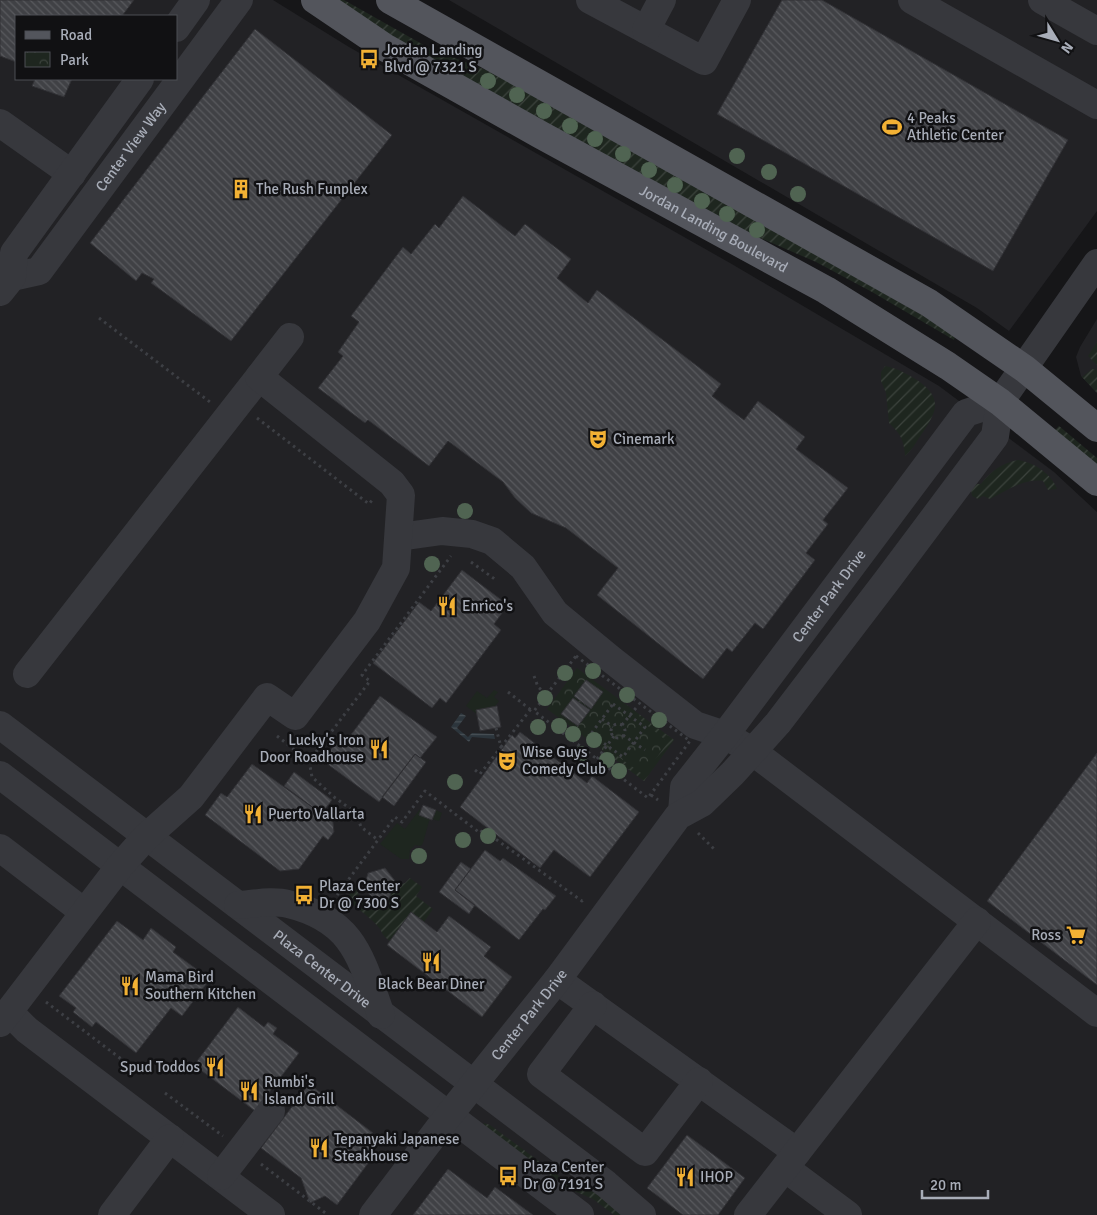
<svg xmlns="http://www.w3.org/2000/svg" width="1097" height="1215" viewBox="0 0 1097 1215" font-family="Signika,sans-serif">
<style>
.built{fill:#222225;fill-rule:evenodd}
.grass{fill:#1e261f}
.park{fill:url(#park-crowns)}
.garden{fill:url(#garden-furrows)}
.water{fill:url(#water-rules)}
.building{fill:url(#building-back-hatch);stroke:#303034}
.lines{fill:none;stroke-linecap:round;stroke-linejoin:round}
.path{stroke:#3d3f44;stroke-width:3;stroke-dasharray:2.5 4;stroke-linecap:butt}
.minor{stroke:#37383d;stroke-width:28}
.major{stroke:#53555c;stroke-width:28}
.tree{fill:#506452}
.labels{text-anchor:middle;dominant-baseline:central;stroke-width:5;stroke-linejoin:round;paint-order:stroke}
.poi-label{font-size:15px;fill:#a8adb8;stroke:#111113;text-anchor:start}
.street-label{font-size:15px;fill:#a8adb8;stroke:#111113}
</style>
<defs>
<pattern id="park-crowns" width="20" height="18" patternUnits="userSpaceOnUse" patternTransform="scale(1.25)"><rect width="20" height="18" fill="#1e261f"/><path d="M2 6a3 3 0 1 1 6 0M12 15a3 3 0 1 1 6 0" fill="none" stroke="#3c433d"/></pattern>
<pattern id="garden-furrows" width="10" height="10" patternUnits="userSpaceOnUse" patternTransform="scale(1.25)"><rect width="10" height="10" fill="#1e261f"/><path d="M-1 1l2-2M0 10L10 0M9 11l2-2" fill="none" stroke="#3c433d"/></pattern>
<pattern id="water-rules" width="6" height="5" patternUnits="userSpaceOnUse" patternTransform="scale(1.25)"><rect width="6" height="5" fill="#2c353c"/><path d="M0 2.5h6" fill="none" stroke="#485056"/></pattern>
<pattern id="building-back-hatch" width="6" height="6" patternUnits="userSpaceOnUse" patternTransform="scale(1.25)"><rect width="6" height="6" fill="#404145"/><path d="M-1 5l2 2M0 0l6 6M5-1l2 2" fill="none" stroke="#595a5e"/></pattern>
</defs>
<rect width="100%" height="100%" fill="#161618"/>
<path class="built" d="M0,0H273L349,47L730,263L939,386L1054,472L1097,512V1215H0ZM16,16H176V79H16Z
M449,0H1097V211L1009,331L977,308Z
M1097,319V393L1081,376L1076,357L1080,347Z"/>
<path class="grass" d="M494,690L498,692L494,697L499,701L485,720L466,706L477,691L487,698Z
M432,808L442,813L439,821L431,819L429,821L423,843L421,846L415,845L410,850L409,859H401L380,844L397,823L405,829L420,809L427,813Z"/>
<path class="park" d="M577,668L674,740L644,781L547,709Z"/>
<path class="garden" d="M333,0H344L429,48L499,75L929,319L955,336L954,340L872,292L816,262L714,218L419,52Z
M1097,342V365L1088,356Z
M885,366C897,368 907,374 917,380C946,400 935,414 919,438C915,444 912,450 905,456C904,440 900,433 889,423L886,393L881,381V372Z
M1092,369L1097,370V393L1082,377Z
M1059,426L1097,458V466L1054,431Z
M1018,460C1033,462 1052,474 1057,489L1048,490L1043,481C1024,478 1006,491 990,499L983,496L978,499L972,496L971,490L976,484H981C991,471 1002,463 1018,460Z
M641,716L674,740L644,781L611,756L613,753L644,775L668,742L639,719Z
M410,878L422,887L416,896L433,909L424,922L411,912L390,941C384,937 383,935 380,929C374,920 354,906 346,899L355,886C359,896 363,905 376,907L378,899L389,898L393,888H399V885L405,883Z
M484,1123L490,1125L563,1179L596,1193L623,1215H614L593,1199L567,1188L483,1125Z"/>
<path class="water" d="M461,713L466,716L457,728L468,737L472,733L494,734L495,739L472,737L469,742L451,727Z"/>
<path class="building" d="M0,0H134L122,16H16V62L0,56Z
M782,0H822L1068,140L993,271L717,114Z
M255,29L392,135L231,341L151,283L154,279L142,273L136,281L90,243Z
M35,79H72L64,97L32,86Z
M463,196L515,236L525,224L571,259L557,278L588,303L597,290L721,384L712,396L744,420L758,401L805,437L796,449L848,488L823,520L828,524L806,553L815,560L763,629L755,623L732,652L727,648L703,679L597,595L618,568L566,528L531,513L515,498L503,482L448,441L429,466L368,420L365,423L318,388L343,356L338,352L359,322L351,316L403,247L411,254L435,224L439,228Z
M462,570L508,605L494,624L501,630L446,703L440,698L432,708L373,663L419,602L431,611Z
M586,680L603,692L591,709L574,696Z
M380,696L437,737L420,758L415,754L379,802L322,760L338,740L344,744Z
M573,698L590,710L578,726L561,714Z
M497,706L501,727L480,731L476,710Z
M520,732L587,783L592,776L639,812L590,877L554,850L540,868L460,807L512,735L515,738Z
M1097,753V985L987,901Z
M415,754L426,762L394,806L382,797Z
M252,764L319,812L323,808L332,814L334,832L328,840L323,836L299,869L280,871L205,815L221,793L227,797Z
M294,772L332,800L325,809L323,808L319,812L284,786Z
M423,805L436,810L432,820L419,815Z
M485,850L500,861L503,858L556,896L545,910L543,909L519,940L455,890Z
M461,862L471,869L455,890L475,905L469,914L439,892Z
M385,868L396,882L389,898L374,900L364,888L368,873Z
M411,912L437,932L449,916L491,947L484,956L512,977L482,1017L387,945Z
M117,921L143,940L151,928L176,947L173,952L210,979L182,1016L171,1008L136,1053L96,1022L92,1027L73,1012L76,1008L59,996Z
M238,1007L264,1027L268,1022L277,1028L273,1034L299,1053L255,1111L194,1065Z
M309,1084L373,1133L369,1142L375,1154L337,1205L325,1196L310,1203L301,1178L261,1148Z
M687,1135L745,1178L718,1215H683L647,1188Z
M448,1169L487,1198L495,1187L533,1215H413Z"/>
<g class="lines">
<path class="path" d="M99,318L210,402
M257,418L369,504L373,499
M471,562L496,580
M576,656L690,741L648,798L534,711Z
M534,676L538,687L554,700
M508,692L531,710
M613,704L645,727L623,757L591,734Z
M602,719L613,727
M611 731a7 7 0 1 1 14 0a7 7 0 1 1-14 0Z
M622,725L636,708
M496,728L501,747L531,709
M623,735L645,750
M277,736L309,761L370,681L362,675L451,556
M597,759L614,736
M309,761L312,777L334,797L356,813L361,827L378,840
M475,770L480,774L501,747
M651,795L658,800
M698,833L716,851
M337,895L395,817L402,822L425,791L480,833L483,830L582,901L584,898
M46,1002L137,1071
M165,1093L223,1136
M261,1164L328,1215"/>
<g class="minor">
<path d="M590,0L704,61L737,0"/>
<path d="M912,0L1097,105"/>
<path d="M1042,0L1097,31"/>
<path d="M176,28L196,0"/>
<path d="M646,30L662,0"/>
<path d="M0,123L72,174"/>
<path id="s1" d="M12,277L39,271L239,0"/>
<path d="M0,292L12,277L14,253L140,79"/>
<path d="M399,537L442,531L472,534L492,541L523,567L555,613L612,660L695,725L725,735L752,751L1097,1013"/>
<path d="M27,674L259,377"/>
<path id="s2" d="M0,725L606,1184L642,1215"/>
<path d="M0,775L580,1215"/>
<path id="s3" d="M682,812L684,787L725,735L966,413L1000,402"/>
<path d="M0,848L84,912"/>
<path d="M238,905C253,904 273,900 288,904C354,920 361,958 381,1015"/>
<path d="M557,980L797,1152"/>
<path d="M593,1005L541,1074L645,1152L699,1081"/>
<path d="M9,1012L27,1030L271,1215"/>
<path d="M0,1023L120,866L146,837L191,797L267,697L295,716L367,621L396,568L401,495L392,483L259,377L290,337"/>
<path d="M785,1168L848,1215"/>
<path d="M221,1176L271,1111"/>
<path d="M112,1215L170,1138"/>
<path id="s4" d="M373,1215L449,1115L557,980L678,816L702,803L733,773L778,723L888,579L995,436L1000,402L1097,263"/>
<path d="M748,1215L977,921"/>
</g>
<g class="major">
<path id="s5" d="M315,0L386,48L541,135L826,290L948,366L1000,402L1097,482"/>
<path d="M390,0L929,303L1025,369L1097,428"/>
</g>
</g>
<g class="tree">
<circle cx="488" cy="81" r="8"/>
<circle cx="517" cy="95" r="8"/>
<circle cx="544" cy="111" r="8"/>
<circle cx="570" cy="126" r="8"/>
<circle cx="595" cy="139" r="8"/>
<circle cx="623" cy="154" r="8"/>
<circle cx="737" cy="156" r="8"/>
<circle cx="649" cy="170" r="8"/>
<circle cx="769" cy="172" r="8"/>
<circle cx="675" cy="185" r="8"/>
<circle cx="798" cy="194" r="8"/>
<circle cx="702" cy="201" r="8"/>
<circle cx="727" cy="214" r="8"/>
<circle cx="757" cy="230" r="8"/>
<circle cx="465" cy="511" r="8"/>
<circle cx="432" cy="564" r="8"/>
<circle cx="593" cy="671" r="8"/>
<circle cx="565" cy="673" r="8"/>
<circle cx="627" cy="695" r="8"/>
<circle cx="545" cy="698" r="8"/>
<circle cx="659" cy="720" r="8"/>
<circle cx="559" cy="726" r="8"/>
<circle cx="538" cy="727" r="8"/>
<circle cx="573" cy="734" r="8"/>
<circle cx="594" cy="740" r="8"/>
<circle cx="581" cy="754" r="8"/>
<circle cx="607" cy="760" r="8"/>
<circle cx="619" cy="771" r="8"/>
<circle cx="455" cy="782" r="8"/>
<circle cx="488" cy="836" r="8"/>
<circle cx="463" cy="840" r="8"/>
<circle cx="419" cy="856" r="8"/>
</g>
<defs>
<symbol id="bus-bare" viewBox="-9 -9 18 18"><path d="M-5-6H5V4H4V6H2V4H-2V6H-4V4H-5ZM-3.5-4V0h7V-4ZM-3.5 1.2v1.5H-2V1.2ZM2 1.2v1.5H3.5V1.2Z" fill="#f2b134" stroke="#111113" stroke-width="2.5" paint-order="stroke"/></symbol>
<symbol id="stadium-bare" viewBox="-9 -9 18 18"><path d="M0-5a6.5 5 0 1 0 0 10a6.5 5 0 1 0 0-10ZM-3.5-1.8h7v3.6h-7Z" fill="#f2b134" stroke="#111113" stroke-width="2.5" paint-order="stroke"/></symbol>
<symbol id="building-bare" viewBox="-9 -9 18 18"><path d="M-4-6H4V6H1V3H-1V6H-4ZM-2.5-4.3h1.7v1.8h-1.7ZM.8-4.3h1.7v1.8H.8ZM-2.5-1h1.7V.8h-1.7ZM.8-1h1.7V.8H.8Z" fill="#f2b134" stroke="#111113" stroke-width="2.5" paint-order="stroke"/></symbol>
<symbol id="theatre-bare" viewBox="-9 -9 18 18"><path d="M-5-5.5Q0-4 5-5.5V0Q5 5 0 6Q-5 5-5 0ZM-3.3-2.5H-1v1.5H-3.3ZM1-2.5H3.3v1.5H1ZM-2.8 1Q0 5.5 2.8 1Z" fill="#f2b134" stroke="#111113" stroke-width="2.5" paint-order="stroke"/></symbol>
<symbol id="restaurant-bare" viewBox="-9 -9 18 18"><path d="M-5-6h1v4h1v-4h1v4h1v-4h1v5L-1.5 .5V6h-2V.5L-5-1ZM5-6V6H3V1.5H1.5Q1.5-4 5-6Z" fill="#f2b134" stroke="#111113" stroke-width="2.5" paint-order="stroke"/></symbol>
<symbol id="supermarket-bare" viewBox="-9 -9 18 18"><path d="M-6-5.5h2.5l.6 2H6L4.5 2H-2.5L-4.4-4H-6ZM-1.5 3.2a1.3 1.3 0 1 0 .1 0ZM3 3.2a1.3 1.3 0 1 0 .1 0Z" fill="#f2b134" stroke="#111113" stroke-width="2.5" paint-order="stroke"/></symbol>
</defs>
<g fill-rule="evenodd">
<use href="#bus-bare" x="355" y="45" width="28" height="28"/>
<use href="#stadium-bare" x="878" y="113" width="28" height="28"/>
<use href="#building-bare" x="227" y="175" width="28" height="28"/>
<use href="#theatre-bare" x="584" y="425" width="28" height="28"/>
<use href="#restaurant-bare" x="433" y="592" width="28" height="28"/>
<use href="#restaurant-bare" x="365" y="735" width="28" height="28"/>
<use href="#theatre-bare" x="493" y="747" width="28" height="28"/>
<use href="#restaurant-bare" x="239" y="800" width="28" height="28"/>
<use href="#bus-bare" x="290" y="881" width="28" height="28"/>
<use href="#supermarket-bare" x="1062" y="921" width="28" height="28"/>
<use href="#restaurant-bare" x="417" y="948" width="28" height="28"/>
<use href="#restaurant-bare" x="116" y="972" width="28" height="28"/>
<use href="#restaurant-bare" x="201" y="1053" width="28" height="28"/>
<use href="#restaurant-bare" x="235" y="1077" width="28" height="28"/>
<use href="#restaurant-bare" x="305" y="1134" width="28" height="28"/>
<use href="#bus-bare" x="494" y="1162" width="28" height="28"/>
<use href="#restaurant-bare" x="671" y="1163" width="28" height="28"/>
</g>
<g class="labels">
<g class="poi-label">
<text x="384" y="50">Jordan Landing<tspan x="384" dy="17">Blvd @ 7321 S</tspan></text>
<text x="907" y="118">4 Peaks<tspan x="907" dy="17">Athletic Center</tspan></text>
<text x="256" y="189">The Rush Funplex</text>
<text x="613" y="439">Cinemark</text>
<text x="462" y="606">Enrico's</text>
<text x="364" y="740" text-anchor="end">Lucky's Iron<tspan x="364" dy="17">Door Roadhouse</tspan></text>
<text x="522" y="752">Wise Guys<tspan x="522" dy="17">Comedy Club</tspan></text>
<text x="268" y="814">Puerto Vallarta</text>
<text x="319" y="886">Plaza Center<tspan x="319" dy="17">Dr @ 7300 S</tspan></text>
<text x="1061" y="935" text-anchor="end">Ross</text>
<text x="145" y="977">Mama Bird<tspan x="145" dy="17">Southern Kitchen</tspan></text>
<text x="431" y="984" text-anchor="middle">Black Bear Diner</text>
<text x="200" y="1067" text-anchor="end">Spud Toddos</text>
<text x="264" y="1082">Rumbi's<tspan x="264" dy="17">Island Grill</tspan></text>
<text x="334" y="1139">Tepanyaki Japanese<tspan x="334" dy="17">Steakhouse</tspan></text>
<text x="523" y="1167">Plaza Center<tspan x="523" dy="17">Dr @ 7191 S</tspan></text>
<text x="700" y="1177">IHOP</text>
</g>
<g class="street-label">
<text stroke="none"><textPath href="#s1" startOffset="182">Center View Way</textPath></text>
<text stroke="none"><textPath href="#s5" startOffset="460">Jordan Landing Boulevard</textPath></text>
<text stroke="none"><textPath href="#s3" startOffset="265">Center Park Drive</textPath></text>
<text stroke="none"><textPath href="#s2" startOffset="404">Plaza Center Drive</textPath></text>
<text stroke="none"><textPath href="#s4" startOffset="254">Center Park Drive</textPath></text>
</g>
</g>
<rect x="15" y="15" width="162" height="65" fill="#111113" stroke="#4d4f55"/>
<rect x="25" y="31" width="25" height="8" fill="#53555c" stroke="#4d4f55"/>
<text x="60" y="40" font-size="15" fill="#a8adb8">Road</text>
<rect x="25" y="52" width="25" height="15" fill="url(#park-crowns)" stroke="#4d4f55"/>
<text x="60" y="65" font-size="15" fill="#a8adb8">Park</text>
<g transform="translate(1057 40) rotate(127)" stroke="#111113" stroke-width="4" paint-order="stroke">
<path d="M0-4L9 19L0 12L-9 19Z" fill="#a8adb8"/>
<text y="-8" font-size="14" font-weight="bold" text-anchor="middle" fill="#a8adb8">N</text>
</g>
<path d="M922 1190v8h66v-8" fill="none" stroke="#a8adb8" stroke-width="2.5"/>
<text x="930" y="1190" font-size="15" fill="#a8adb8" stroke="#111113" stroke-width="4" paint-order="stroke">20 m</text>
</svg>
